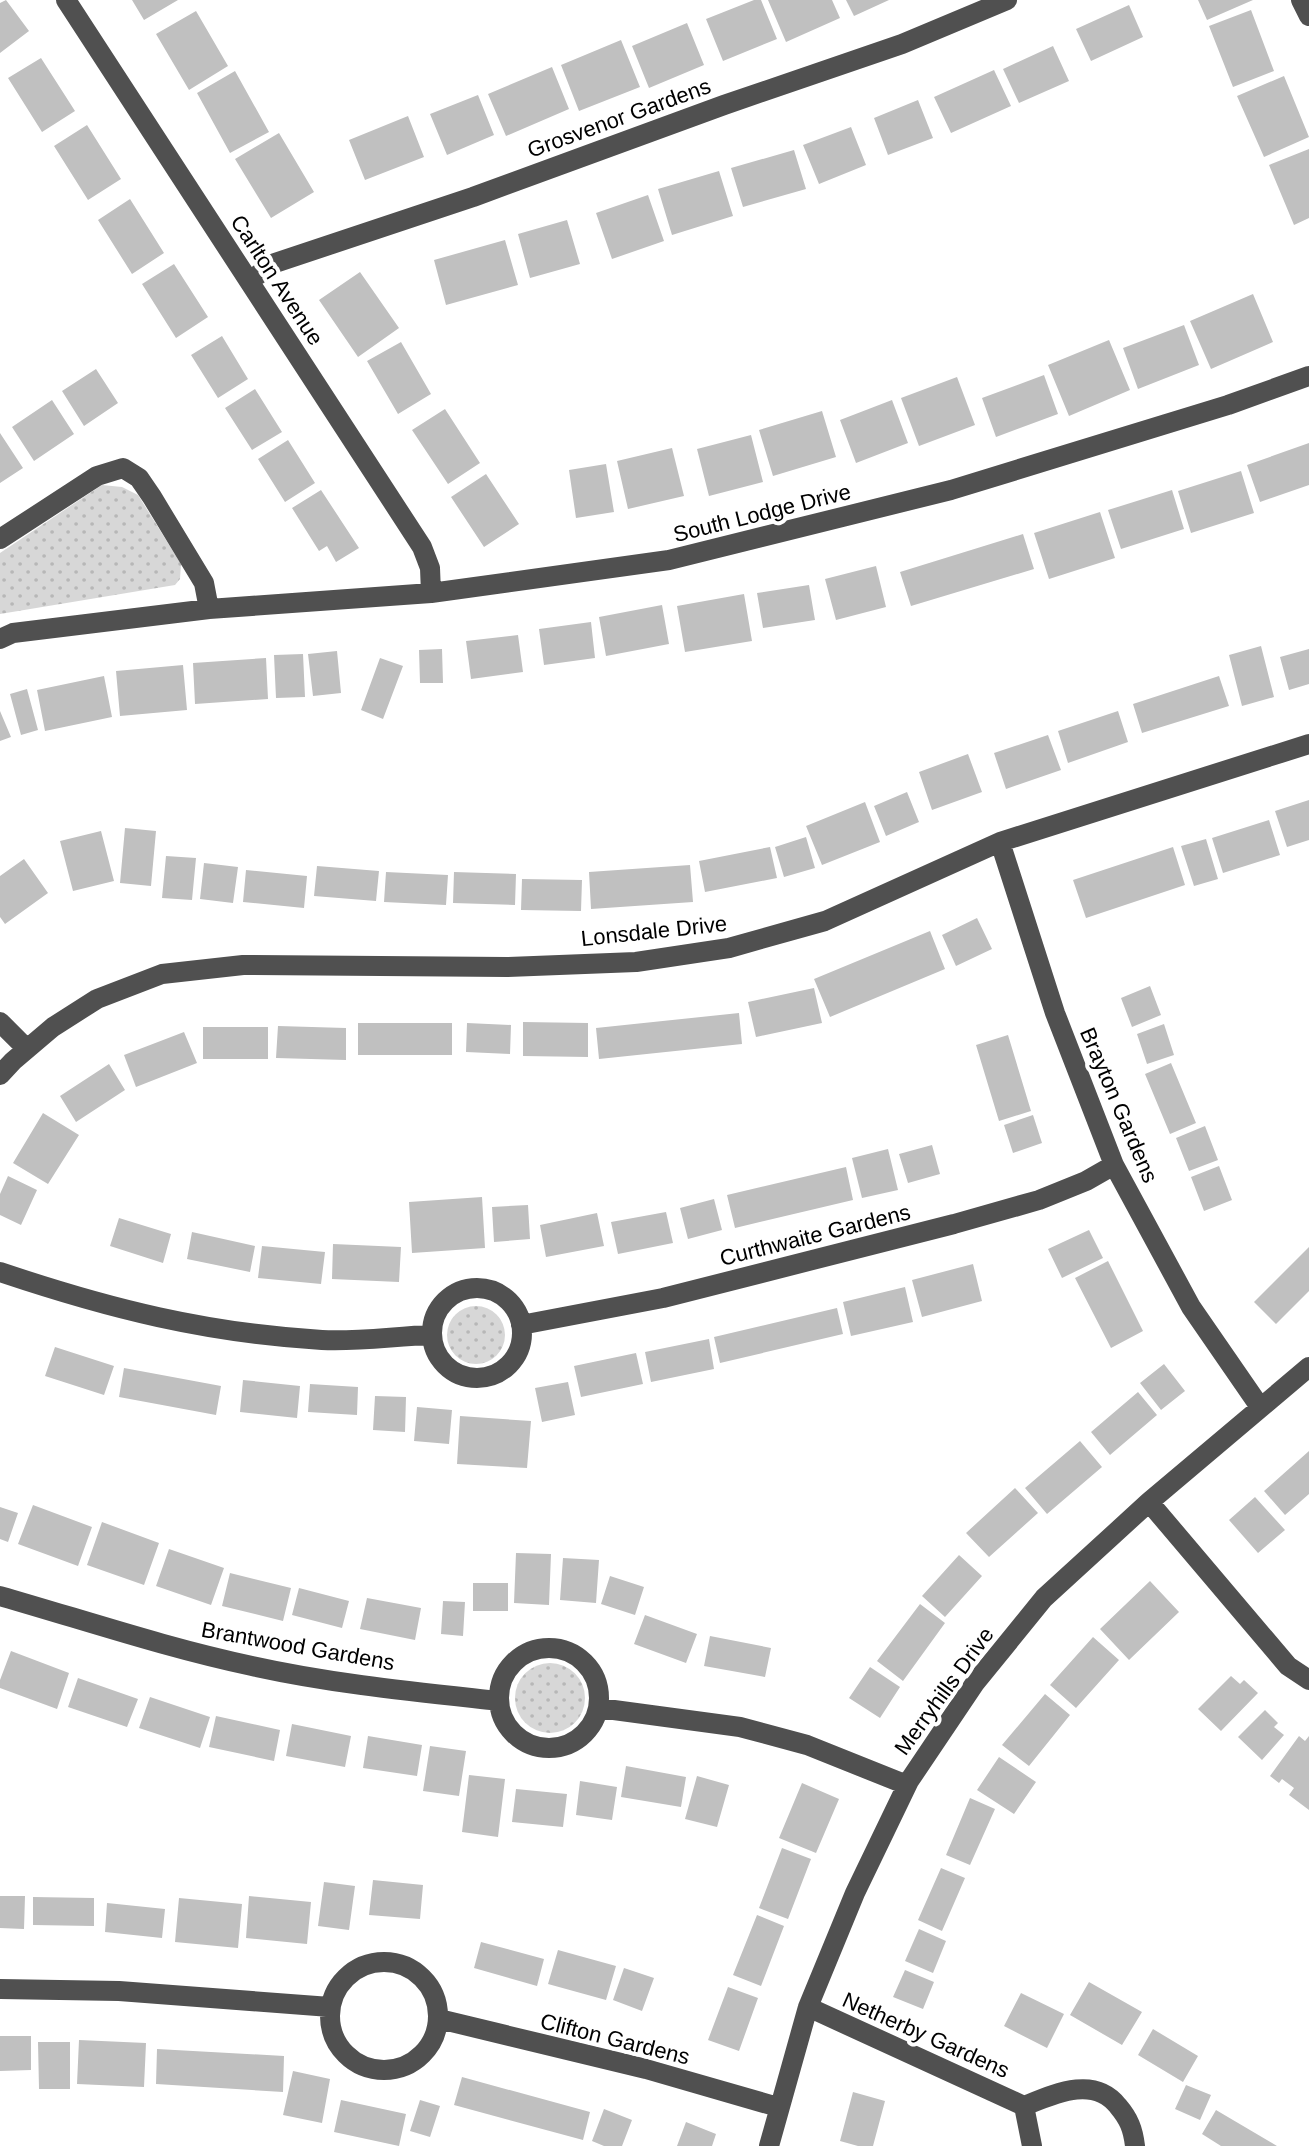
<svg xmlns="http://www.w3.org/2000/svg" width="1309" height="2146" viewBox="0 0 1309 2146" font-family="Helvetica,sans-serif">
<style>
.grass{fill:url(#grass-dots)}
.building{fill:#c0c0c0}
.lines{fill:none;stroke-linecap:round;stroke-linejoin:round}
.minor{stroke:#505050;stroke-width:20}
.labels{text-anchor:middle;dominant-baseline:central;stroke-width:8;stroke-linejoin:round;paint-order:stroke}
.street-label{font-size:22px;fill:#000;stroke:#fff}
</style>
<defs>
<pattern id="grass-dots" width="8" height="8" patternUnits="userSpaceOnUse" patternTransform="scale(2)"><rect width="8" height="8" fill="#d7d7d7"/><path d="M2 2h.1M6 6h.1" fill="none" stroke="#b7b7b7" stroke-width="1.8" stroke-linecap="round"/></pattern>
</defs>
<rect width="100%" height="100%" fill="#fff"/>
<path class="grass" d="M102,485L122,487L138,495L181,564L180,579L175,585L0,614V553Z
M447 1335a29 29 0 1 1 58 0a29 29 0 1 1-58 0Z
M515 1698a35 35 0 1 1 70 0a35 35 0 1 1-70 0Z"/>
<path class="building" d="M6,0L29,31L0,53V3Z
M132,0H178L144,20Z
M754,0H761L777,39L723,61L706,19Z
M768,0H832L840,18L786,42Z
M846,0H889L854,16Z
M1198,0H1253L1207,20Z
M1129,5L1143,37L1091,61L1076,29Z
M1251,10L1274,71L1233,87L1209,26Z
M196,11L228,66L189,90L156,34Z
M687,23L704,65L649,88L632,46Z
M621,40L640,87L579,111L561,65Z
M1053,46L1069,81L1019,103L1003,69Z
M41,58L75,111L42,132L8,78Z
M552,67L569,109L506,136L488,94Z
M994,70L1011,106L951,133L934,97Z
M235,71L269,132L230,153L197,93Z
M1284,76L1309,137L1264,157L1237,96Z
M478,95L494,135L447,155L430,114Z
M918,100L933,138L888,155L874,118Z
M408,116L424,157L365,180L349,140Z
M87,125L121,179L88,200L54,146Z
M851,127L866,165L819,184L803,145Z
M279,133L314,192L271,218L235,159Z
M1309,149V218L1294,225L1269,165Z
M794,150L806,189L743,207L731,168Z
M719,171L733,216L672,235L658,189Z
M648,195L664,241L612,259L596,213Z
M130,199L164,253L132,274L98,220Z
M567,220L580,264L530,278L518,234Z
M505,240L518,285L446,305L434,260Z
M174,264L208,317L176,338L142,284Z
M360,272L399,328L358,357L319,300Z
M1253,294L1273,342L1211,369L1190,321Z
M1184,325L1199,365L1138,389L1123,348Z
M222,336L248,379L218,398L191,355Z
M1109,340L1130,390L1069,416L1048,365Z
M401,342L431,394L398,414L367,361Z
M96,369L118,403L84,426L62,391Z
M1044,375L1058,414L996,437L982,398Z
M957,377L975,425L919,446L901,398Z
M255,389L282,432L252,450L225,408Z
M52,400L74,434L34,461L12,427Z
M892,400L908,443L856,463L840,420Z
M445,409L480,463L448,484L412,430Z
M822,411L836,457L773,476L759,430Z
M0,433L23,468L0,483Z
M751,435L763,482L709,496L697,449Z
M288,440L315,483L285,502L258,459Z
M1309,443V485L1260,502L1247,465Z
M672,448L684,496L628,509L617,461Z
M606,464L614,512L576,518L569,470Z
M1241,471L1254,513L1191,533L1178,491Z
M486,474L519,524L484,547L451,497Z
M321,490L359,548L336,562L327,546L319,551L292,508Z
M1172,490L1184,529L1121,549L1108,510Z
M1100,512L1115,558L1049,579L1034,533Z
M1023,534L1034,569L911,606L900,572Z
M876,566L886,607L836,620L825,579Z
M809,585L815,620L763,628L757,593Z
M744,594L752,641L685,652L677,606Z
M662,605L669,644L606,656L599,617Z
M591,622L595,658L544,665L539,629Z
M518,635L523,672L471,679L466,641Z
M1261,646L1274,697L1242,706L1229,655Z
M442,649L443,683H420L419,650Z
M1309,649V684L1289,690L1280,657Z
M337,651L341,693L313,696L308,654Z
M303,654L305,697L276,698L274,655Z
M266,658L268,699L195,704L193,663Z
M380,658L403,666L383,719L361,710Z
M183,665L187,710L120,716L116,671Z
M104,676L112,717L45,731L37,690Z
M1219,676L1229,706L1142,733L1133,704Z
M27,689L38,730L21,735L10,694Z
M0,711L11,737L0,741Z
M1118,711L1128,742L1068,763L1058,731Z
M1048,735L1061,770L1006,789L994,753Z
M968,754L982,792L932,810L919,772Z
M907,792L919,822L886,836L874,806Z
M1309,800V840L1287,847L1275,811Z
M865,802L880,842L822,865L806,826Z
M1269,820L1280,855L1223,873L1212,838Z
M125,828L156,831L151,886L120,883Z
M101,831L114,881L73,891L60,841Z
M806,837L815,868L784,877L775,847Z
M1206,839L1218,879L1194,886L1181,846Z
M770,847L777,878L705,892L699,861Z
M1173,847L1185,885L1086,918L1073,880Z
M166,856L196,858L192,900L162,898Z
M24,859L48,893L5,924L0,917V876Z
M204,863L238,867L233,903L200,899Z
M690,865L693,902L591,909L589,872Z
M317,866L379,871L376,901L314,896Z
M246,870L307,876L304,908L243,902Z
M386,872L448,875L446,905L384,902Z
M454,872L516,874L515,905L453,903Z
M522,879L582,880L581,911L521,910Z
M977,918L992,949L956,966L942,935Z
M930,931L945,969L830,1017L814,979Z
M1150,986L1161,1015L1132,1027L1121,998Z
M814,988L822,1023L756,1037L748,1002Z
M739,1013L742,1044L599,1059L596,1028Z
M523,1022L588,1023V1057L523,1056Z
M358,1023H452V1055H358Z
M467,1023L511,1025L510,1054L466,1052Z
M1164,1024L1174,1055L1147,1064L1137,1034Z
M278,1026L346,1028V1060L276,1058Z
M203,1027H268V1059H203Z
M184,1032L197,1063L136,1087L124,1055Z
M1008,1035L1031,1111L999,1121L976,1045Z
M1171,1063L1196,1123L1170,1134L1145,1074Z
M109,1064L125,1090L76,1122L60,1096Z
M43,1113L79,1135L48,1184L13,1163Z
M1033,1115L1042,1143L1013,1153L1004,1125Z
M1205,1126L1218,1160L1189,1171L1176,1138Z
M932,1145L940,1174L908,1183L899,1154Z
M888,1149L898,1190L862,1198L852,1158Z
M1219,1166L1232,1200L1204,1211L1191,1177Z
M846,1167L853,1200L735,1228L727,1195Z
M8,1176L37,1190L21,1225L0,1215V1194Z
M482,1197L485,1248L412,1253L409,1202Z
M714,1199L722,1230L688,1239L680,1208Z
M528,1205L530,1239L494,1242L492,1207Z
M666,1212L673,1243L618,1254L611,1222Z
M597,1213L604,1246L546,1257L540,1225Z
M119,1218L171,1234L163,1263L110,1246Z
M1089,1230L1103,1258L1062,1278L1048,1249Z
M192,1232L255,1246L250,1272L187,1259Z
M333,1244L401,1247L399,1282L332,1279Z
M262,1246L325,1252L321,1284L258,1278Z
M1309,1247V1291L1276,1324L1254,1302Z
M1108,1261L1143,1331L1111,1348L1075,1278Z
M973,1264L982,1301L922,1317L912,1280Z
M905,1287L913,1322L851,1336L843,1302Z
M837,1308L843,1334L720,1363L714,1337Z
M709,1339L714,1369L651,1382L645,1352Z
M55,1347L114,1366L104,1395L45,1376Z
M636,1353L643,1384L581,1397L574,1366Z
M1164,1364L1185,1391L1161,1410L1140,1383Z
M124,1368L221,1386L216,1415L119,1397Z
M243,1380L300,1386L297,1418L240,1412Z
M568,1382L575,1415L542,1422L535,1388Z
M310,1384L358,1387L357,1415L308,1412Z
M1138,1392L1157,1415L1110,1455L1091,1432Z
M375,1396L406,1397L405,1432L373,1430Z
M417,1407L452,1410L449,1444L414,1441Z
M460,1416L531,1421L527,1468L457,1464Z
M1080,1441L1102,1467L1047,1514L1025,1488Z
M1309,1451V1494L1285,1515L1264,1491Z
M1015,1488L1038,1513L989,1557L966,1533Z
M1255,1497L1285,1530L1258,1553L1229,1520Z
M33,1505L92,1527L78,1566L18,1544Z
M0,1507L18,1513L8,1542L0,1539Z
M102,1522L159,1543L144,1585L87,1565Z
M169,1549L224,1568L211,1605L156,1586Z
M516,1553L551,1554L549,1605L514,1603Z
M959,1555L982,1576L945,1617L922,1596Z
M563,1558L599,1560L596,1603L560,1600Z
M230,1573L291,1588L283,1621L222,1606Z
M610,1576L644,1587L635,1615L601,1604Z
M1150,1581L1179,1612L1129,1660L1100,1629Z
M473,1583H508V1611H473Z
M299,1588L349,1601L342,1628L292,1615Z
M367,1598L421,1608L415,1640L360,1629Z
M443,1601L465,1602L463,1636L441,1634Z
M920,1604L945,1623L903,1681L877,1661Z
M645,1615L697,1634L686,1663L634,1644Z
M710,1636L771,1648L765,1677L704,1666Z
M1093,1637L1119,1660L1076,1708L1050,1685Z
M11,1651L69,1673L57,1709L0,1688V1680Z
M870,1667L900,1687L880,1718L849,1698Z
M1231,1676L1240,1684L1244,1680L1258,1693L1221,1731L1198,1709Z
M78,1678L138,1699L127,1727L68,1707Z
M1045,1694L1070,1715L1029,1766L1002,1745Z
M150,1697L210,1717L200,1748L139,1728Z
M1265,1710L1278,1723L1274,1727L1284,1735L1262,1760L1238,1737Z
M216,1716L280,1730L274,1761L209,1747Z
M292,1724L351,1736L345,1767L286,1756Z
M368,1736L422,1745L417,1776L363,1768Z
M1299,1736L1305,1741L1309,1736V1810L1289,1795L1294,1788L1282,1779L1279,1783L1270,1776Z
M430,1746L466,1751L459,1796L423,1791Z
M999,1757L1036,1782L1014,1814L977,1790Z
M626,1766L686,1777L681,1807L621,1797Z
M469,1775L505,1779L498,1837L462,1832Z
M697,1776L729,1785L717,1827L685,1819Z
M580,1781L617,1787L612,1820L576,1815Z
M802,1783L839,1799L816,1853L779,1838Z
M516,1789L567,1794L563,1827L512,1822Z
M970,1798L995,1809L970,1865L946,1855Z
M782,1848L811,1859L788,1919L759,1908Z
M941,1868L965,1878L942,1931L918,1920Z
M373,1880L423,1885L420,1919L369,1915Z
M324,1882L355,1886L349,1930L318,1926Z
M0,1896H25L24,1929L0,1928Z
M249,1896L311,1902L307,1944L246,1938Z
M33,1897L94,1898V1926L33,1925Z
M179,1898L242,1904L238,1948L175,1942Z
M107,1903L165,1909L162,1938L105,1932Z
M757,1915L784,1926L761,1986L733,1975Z
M919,1929L946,1941L933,1973L905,1961Z
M481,1942L544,1959L537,1986L474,1968Z
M558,1950L616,1966L606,2000L548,1984Z
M624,1968L654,1978L642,2011L613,2000Z
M905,1970L934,1982L923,2009L893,1997Z
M1089,1982L1142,2012L1122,2045L1070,2015Z
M728,1987L758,1998L739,2051L708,2040Z
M1021,1993L1064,2014L1047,2048L1004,2026Z
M1153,2029L1198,2056L1183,2082L1138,2055Z
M0,2036H31V2070L0,2071Z
M79,2040L146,2043L144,2087L77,2084Z
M38,2042H70V2089H39Z
M157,2049L284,2056L283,2092L156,2084Z
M293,2071L330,2079L322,2123L283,2115Z
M462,2077L590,2112L583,2140L454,2105Z
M1186,2085L1211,2095L1200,2120L1175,2109Z
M853,2092L885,2101L873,2146H858L840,2141Z
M341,2100L406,2114L399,2146L334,2132Z
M420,2100L440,2106L430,2137L410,2131Z
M604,2109L632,2120L622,2146H604L592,2141Z
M1216,2110L1277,2146H1221L1202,2134Z
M686,2122L716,2134L712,2146H677Z"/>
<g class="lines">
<path class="minor" d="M66,0L422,547L430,568L431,593
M1301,0L1309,16
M249,281L275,263L473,197L724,105L902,44L1007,0
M0,539L97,476L123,468L139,478L152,497L204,583L209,609
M0,639L13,633L209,609L431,593L669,560L951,490L1228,405L1309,376
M1000,842L1055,1013L1114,1165L1191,1307L1260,1407
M0,1022L27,1049
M0,1075L13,1061L53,1027L97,999L162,974L243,965L507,967L636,962L729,948L825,921L1000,842L1309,744
M0,1272C110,1309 206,1333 322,1340C358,1342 396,1336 432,1335
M432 1333a45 45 0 1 1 90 0a45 45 0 1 1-90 0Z
M521,1325L663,1298L954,1224L1039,1200L1086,1181L1114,1165
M1149,1502L1288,1666L1309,1680
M0,1596C84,1620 167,1648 252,1666C333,1684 417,1692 499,1701
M499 1698a50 50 0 1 1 100 0a50 50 0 1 1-100 0Z
M599,1708L740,1727L807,1745L907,1785
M330 2016a54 54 0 1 1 108 0a54 54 0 1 1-108 0Z
M0,1989L119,1991L330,2007
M808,2007L1024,2106C1054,2094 1094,2075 1118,2106C1129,2119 1133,2129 1135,2146
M439,2019L646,2069L778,2107
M1024,2106L1032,2146
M769,2146L808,2007L855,1893L909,1781L975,1683L1044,1598L1149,1502L1309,1367"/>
</g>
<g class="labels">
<g class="street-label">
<text transform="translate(619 118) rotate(-20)">Grosvenor Gardens</text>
<text transform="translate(277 280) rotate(57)">Carlton Avenue</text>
<text transform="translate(762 513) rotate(-14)">South Lodge Drive</text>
<text transform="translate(654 931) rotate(-6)">Lonsdale Drive</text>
<text transform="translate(1119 1105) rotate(67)">Brayton Gardens</text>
<text transform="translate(815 1235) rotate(-14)">Curthwaite Gardens</text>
<text transform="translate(298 1646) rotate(10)">Brantwood Gardens</text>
<text transform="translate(944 1691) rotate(-54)">Merryhills Drive</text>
<text transform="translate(926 2035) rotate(24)">Netherby Gardens</text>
<text transform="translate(615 2039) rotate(14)">Clifton Gardens</text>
</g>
</g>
</svg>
